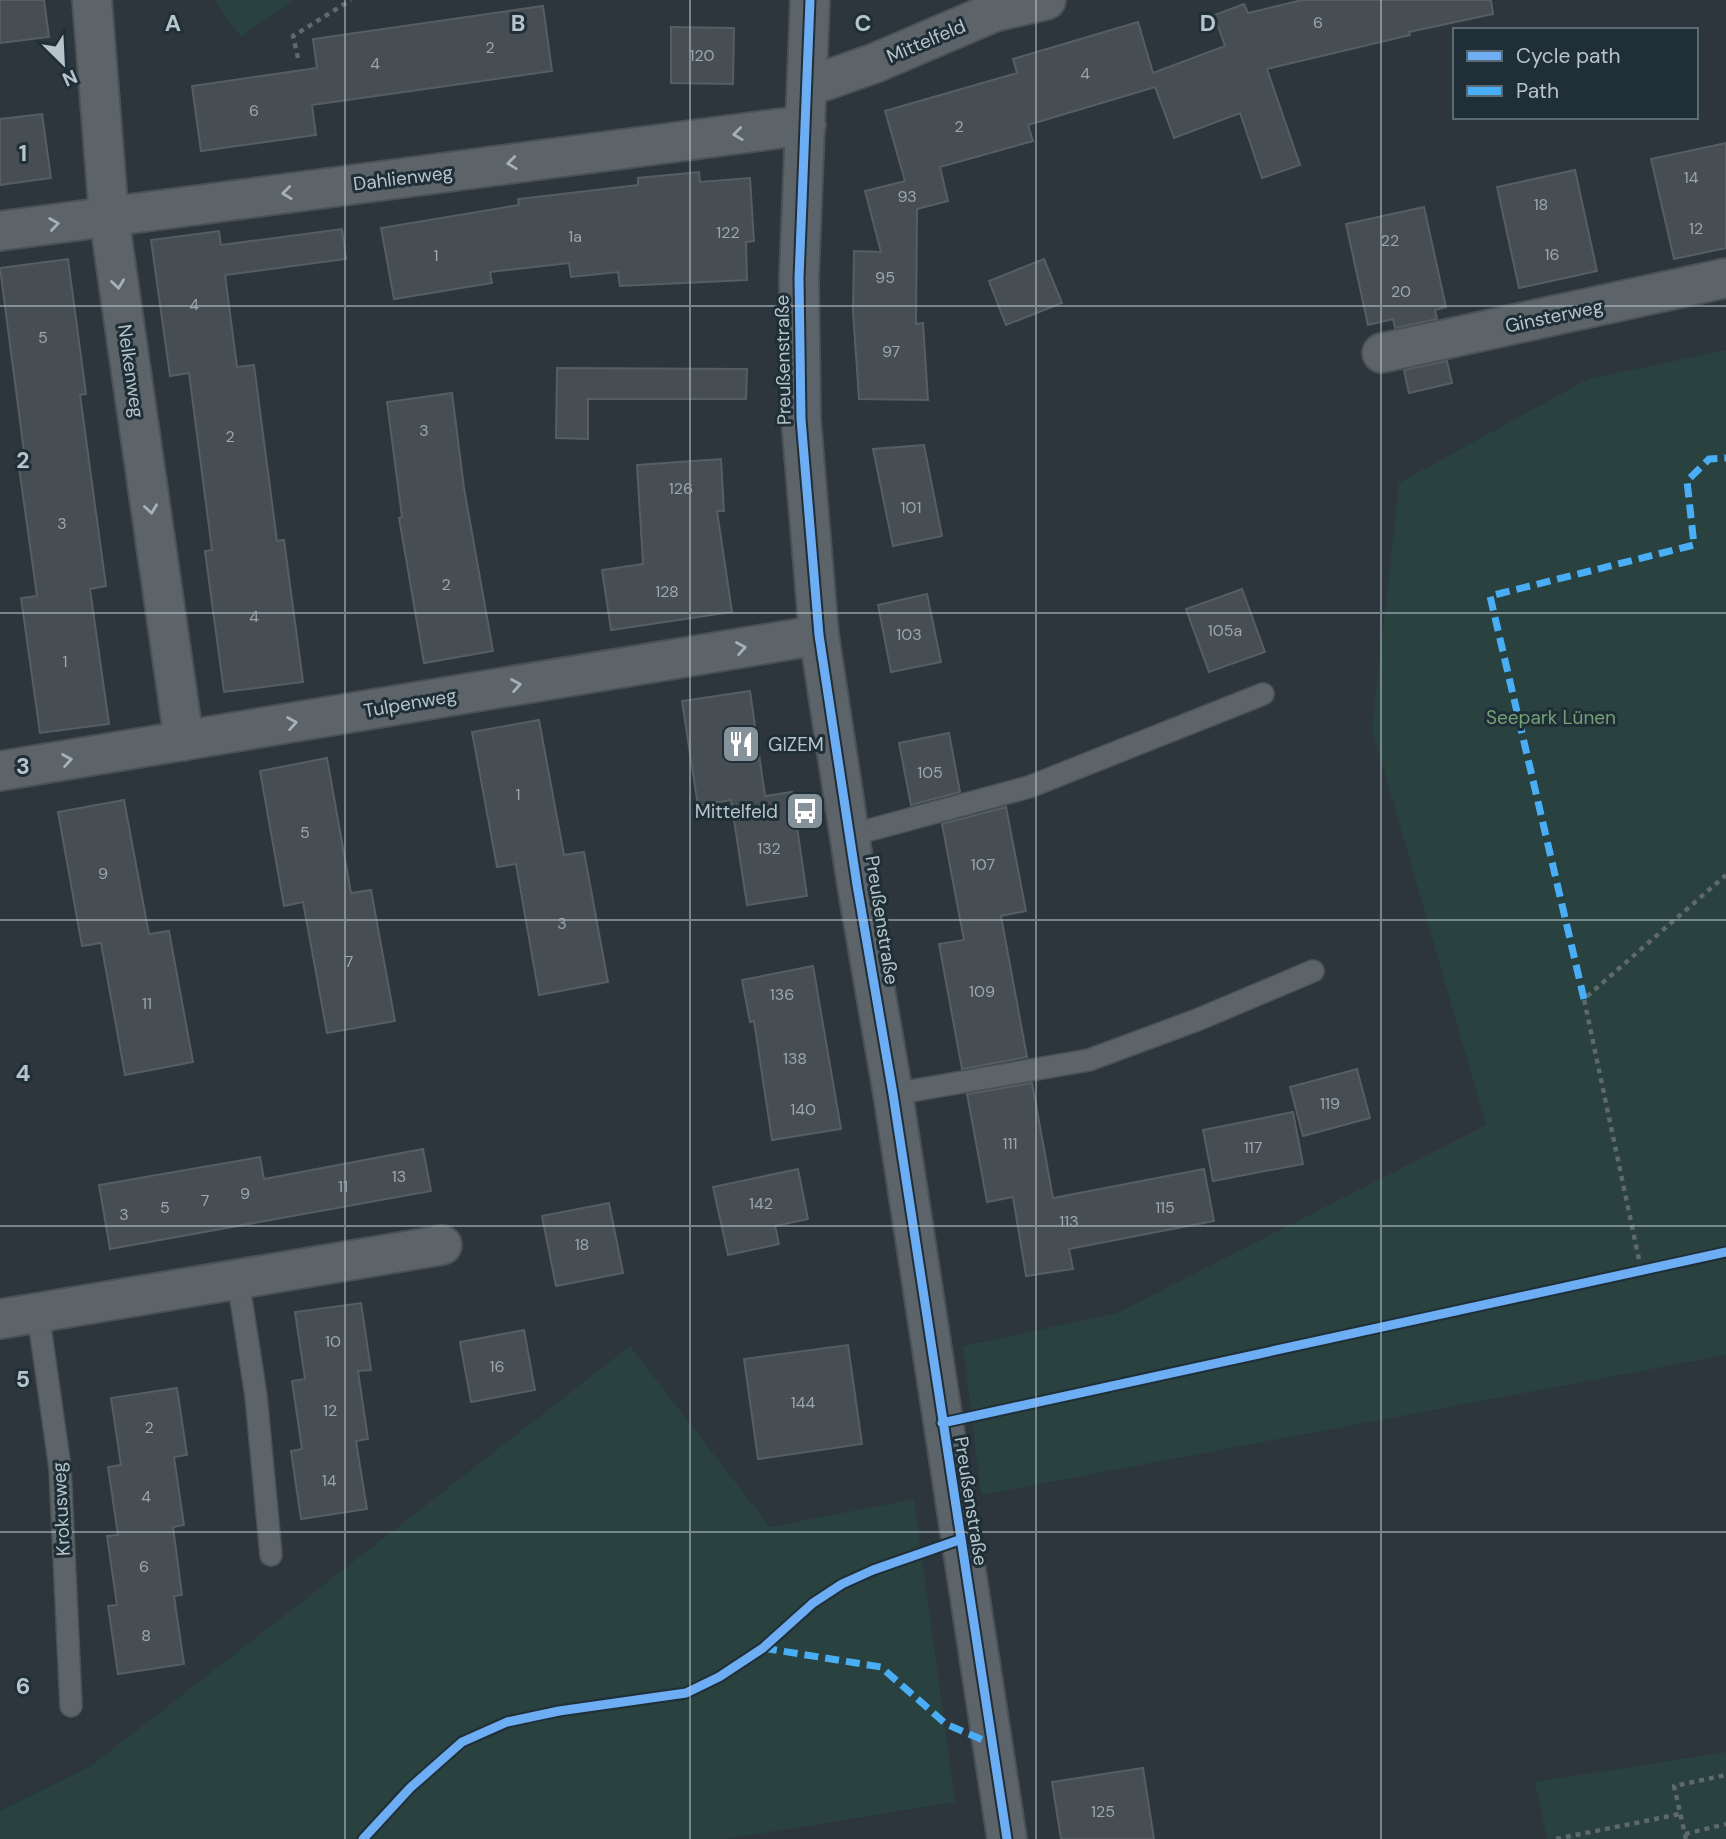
<svg xmlns="http://www.w3.org/2000/svg" width="1726" height="1839" viewBox="0 0 1726 1839" font-family="'DM Sans',sans-serif">
<style>
.green{fill:#29413f}
.building{fill:#464e53;stroke:#545e63;stroke-width:2}
.lines{fill:none;stroke-linecap:round;stroke-linejoin:round}
.lane-casing{stroke:#4a5256;stroke-width:24}
.street-casing{stroke:#4a5256;stroke-width:42}
.path{stroke:#5f686b;stroke-width:4.5;stroke-dasharray:5 5;stroke-linecap:butt}
.lane{stroke:#5c6469;stroke-width:21}
.street{stroke:#5c6469;stroke-width:38}
.quiet{stroke:#49aef6;stroke-width:7;stroke-dasharray:14 7;stroke-linecap:butt}
.cycleway-casing{stroke:#1f2e37;stroke-width:13}
.cycleway{stroke:#6dadf4;stroke-width:9}
.oneway{stroke:#a5b1b8}
.grid{fill:none;stroke:#b7c4cc;stroke-width:2;stroke-opacity:0.55}
.labels{text-anchor:middle;dominant-baseline:central;stroke-width:6;stroke-linejoin:round;paint-order:stroke}
.number-label{font-size:16px;fill:#9ba6ae}
.street-label{font-size:19px;fill:#b7c4cc;stroke:#1f2e37}
.park-label{font-size:19px;fill:#75a275;stroke:#1f2e37}
.poi-label{font-size:19px;fill:#b7c4cc;stroke:#1f2e37;text-anchor:start}
.grid-label{font-size:23px;text-anchor:middle;font-weight:bold;fill:#b7c4cc;stroke:#1f2e37;stroke-width:6;stroke-linejoin:round;paint-order:stroke}
</style>
<rect width="100%" height="100%" fill="#2c363c"/>
<path class="green" d="M214,0H293L241,37Z
M1726,350V1355L981,1495L963,1346L1117,1313L1486,1125L1372,729L1399,483L1588,379Z
M630,1346L770,1527L914,1499L955,1802L726,1839H0V1811L91,1766Z
M1726,1752V1839H1547L1535,1782Z"/>
<path class="building" d="M0,0H44L49,37L0,43Z
M1302,0H1491L1493,14L1409,32L1410,35L1267,69L1300,165L1262,178L1240,113L1174,138L1155,87L1028,125L1033,141L940,167L948,201L917,209L916,324L923,323L928,400L859,399L853,311L854,251L881,252L865,191L905,181L885,111L1017,73L1013,59L1138,22L1153,73L1225,46L1214,15L1244,4L1248,13Z
M543,6L552,71L312,105L316,135L201,151L192,86L317,68L313,39Z
M671,27L734,28L733,84L671,83Z
M42,114L51,178L0,185V119Z
M1726,143V248L1674,259L1651,159Z
M1575,170L1597,271L1519,288L1497,187Z
M699,172L700,182L750,178L754,241L746,242L747,280L620,286L618,272L571,277L569,263L490,272L492,283L394,299L381,228L519,205L518,199L638,185V178Z
M1424,207L1446,307L1435,310L1437,319L1395,328L1393,319L1368,325L1346,224Z
M342,229L346,259L225,275L237,367L254,365L277,541L284,540L303,682L224,692L205,551L212,550L189,373L170,376L151,240L219,231L221,245Z
M68,259L86,394L80,395L106,586L90,589L109,724L40,733L21,598L37,596L18,460L25,459L0,268Z
M1044,259L1062,303L1006,325L989,281Z
M1447,361L1452,383L1409,393L1404,370Z
M557,368L747,369L746,399H588V439L556,438Z
M452,393L464,488L493,651L424,663L399,518L402,517L387,402Z
M924,445L942,536L893,546L873,449Z
M721,459L724,511H717L732,612L611,630L602,570L643,564L637,465Z
M1242,589L1265,652L1209,672L1186,609Z
M927,594L941,662L891,672L878,605Z
M750,691L765,796L792,792L807,896L747,905L731,800L698,806L682,701Z
M539,720L564,855L584,852L608,982L539,995L516,864L497,867L472,732Z
M949,733L960,792L911,805L899,743Z
M327,758L351,893L371,890L395,1021L327,1033L303,902L284,906L260,771Z
M124,800L149,934L169,931L193,1062L125,1075L101,943L82,946L58,812Z
M1006,807L1026,911L1001,916L1027,1057L962,1069L939,944L964,940L942,824Z
M813,966L841,1129L772,1140L754,1021L750,1022L742,980Z
M1357,1069L1370,1118L1303,1136L1290,1087Z
M1032,1083L1053,1198L1204,1169L1214,1221L1069,1249L1073,1269L1026,1276L1013,1197L987,1202L967,1094Z
M1293,1112L1303,1164L1213,1181L1203,1130Z
M423,1149L431,1191L110,1249L99,1185L260,1157L264,1179Z
M798,1169L808,1219L775,1226L779,1244L728,1255L713,1187Z
M609,1203L623,1273L556,1286L542,1216Z
M361,1303L371,1370L358,1371L368,1439L356,1441L367,1509L301,1519L291,1451L302,1449L292,1381L305,1379L295,1312Z
M524,1330L535,1390L471,1402L460,1342Z
M848,1345L862,1444L758,1459L744,1359Z
M177,1388L187,1455L174,1457L184,1525L173,1527L182,1595L174,1596L184,1664L118,1674L108,1606L117,1605L107,1536L118,1535L108,1467L121,1465L111,1398Z
M1143,1768L1154,1839H1061L1052,1782Z"/>
<g class="lines">
<defs>
<path id="lane" d="M851,835L1029,787L1263,694
M893,1094L1089,1060L1197,1020L1313,971
M238,1280L256,1396L271,1555
M38,1313L60,1468L71,1706"/>
<path id="street" d="M92,0L109,217L184,741
M810,0L799,278L801,419L819,635L857,885L893,1094L1007,1839
M807,87L875,63L994,12L1046,0
M0,231L806,125
M1382,353L1726,278
M0,771L819,635
M0,1319L442,1245"/>
</defs>
<use href="#lane" class="lane-casing"/>
<use href="#street" class="street-casing"/>
<path class="path" d="M298,58L293,36L351,0
M1641,1269L1584,999L1726,875
M1685,1834L1726,1824
M1556,1839L1680,1814
M1686,1839L1674,1786L1726,1775"/>
<use href="#lane" class="lane"/>
<use href="#street" class="street"/>
<path class="quiet" d="M1584,999L1490,596L1694,545L1687,481L1709,459L1726,458
M763,1648L881,1667L946,1724L992,1744"/>
<defs>
<path id="cycleway" d="M810,0L799,278L801,419L819,635L857,885L893,1094L1007,1839
M942,1423L1726,1252
M363,1839L410,1788L462,1742L507,1722L559,1711L686,1693L719,1677L763,1648L813,1603L842,1584L873,1570L959,1540"/>
</defs>
<use href="#cycleway" class="cycleway-casing"/>
<use href="#cycleway" class="cycleway"/>
</g>
<defs><path id="oneway-chevron" d="M-2-3.5L2.5 0L-2 3.5" fill="none" stroke-width="1.6" stroke-linecap="round" stroke-linejoin="round" transform="scale(1.75)"/></defs>
<g class="oneway">
<use href="#oneway-chevron" transform="translate(738 134) rotate(173)"/>
<use href="#oneway-chevron" transform="translate(512 163) rotate(173)"/>
<use href="#oneway-chevron" transform="translate(287 193) rotate(173)"/>
<use href="#oneway-chevron" transform="translate(54 224) rotate(-8)"/>
<use href="#oneway-chevron" transform="translate(118 284) rotate(82)"/>
<use href="#oneway-chevron" transform="translate(151 509) rotate(82)"/>
<use href="#oneway-chevron" transform="translate(741 648) rotate(-10)"/>
<use href="#oneway-chevron" transform="translate(516 685) rotate(-10)"/>
<use href="#oneway-chevron" transform="translate(292 723) rotate(-10)"/>
<use href="#oneway-chevron" transform="translate(67 760) rotate(-9)"/>
</g>
<path class="grid" d="M345,0V1839M690,0V1839M1036,0V1839M1381,0V1839M0,306H1726M0,613H1726M0,920H1726M0,1226H1726M0,1532H1726"/>
<defs>
<symbol id="restaurant-square" viewBox="-11 -11 22 22"><rect x="-9" y="-9" width="18" height="18" rx="4" fill="#86929a" stroke="#1f2e37"/><path d="M-5-6h1v4h1v-4h1v4h1v-4h1v5L-1.5 .5V6h-2V.5L-5-1ZM5-6V6H3V1.5H1.5Q1.5-4 5-6Z" fill="#fff"/></symbol>
<symbol id="bus-square" viewBox="-11 -11 22 22"><rect x="-9" y="-9" width="18" height="18" rx="4" fill="#86929a" stroke="#1f2e37"/><path d="M-5-6H5V4H4V6H2V4H-2V6H-4V4H-5ZM-3.5-4V0h7V-4ZM-3.5 1.2v1.5H-2V1.2ZM2 1.2v1.5H3.5V1.2Z" fill="#fff"/></symbol>
</defs>
<g fill-rule="evenodd">
<use href="#restaurant-square" x="719" y="722" width="44" height="44"/>
<use href="#bus-square" x="783" y="789" width="44" height="44"/>
</g>
<g class="labels">
<g class="number-label">
<text x="1318" y="22">6</text>
<text x="490" y="47">2</text>
<text x="702" y="55">120</text>
<text x="375" y="63">4</text>
<text x="1085" y="73">4</text>
<text x="254" y="110">6</text>
<text x="959" y="126">2</text>
<text x="1691" y="177">14</text>
<text x="907" y="196">93</text>
<text x="1541" y="204">18</text>
<text x="1696" y="228">12</text>
<text x="728" y="232">122</text>
<text x="575" y="236">1a</text>
<text x="1390" y="240">22</text>
<text x="1552" y="254">16</text>
<text x="436" y="255">1</text>
<text x="885" y="277">95</text>
<text x="1401" y="291">20</text>
<text x="194" y="304">4</text>
<text x="43" y="337">5</text>
<text x="891" y="351">97</text>
<text x="424" y="430">3</text>
<text x="230" y="436">2</text>
<text x="681" y="488">126</text>
<text x="911" y="507">101</text>
<text x="62" y="523">3</text>
<text x="446" y="584">2</text>
<text x="667" y="591">128</text>
<text x="254" y="616">4</text>
<text x="1225" y="630">105a</text>
<text x="909" y="634">103</text>
<text x="65" y="661">1</text>
<text x="930" y="772">105</text>
<text x="518" y="794">1</text>
<text x="305" y="832">5</text>
<text x="769" y="848">132</text>
<text x="983" y="864">107</text>
<text x="103" y="873">9</text>
<text x="562" y="923">3</text>
<text x="349" y="961">7</text>
<text x="982" y="991">109</text>
<text x="782" y="994">136</text>
<text x="147" y="1003">11</text>
<text x="795" y="1058">138</text>
<text x="1330" y="1103">119</text>
<text x="803" y="1109">140</text>
<text x="1010" y="1143">111</text>
<text x="1253" y="1147">117</text>
<text x="399" y="1176">13</text>
<text x="343" y="1186">11</text>
<text x="245" y="1193">9</text>
<text x="205" y="1200">7</text>
<text x="761" y="1203">142</text>
<text x="165" y="1207">5</text>
<text x="1165" y="1207">115</text>
<text x="124" y="1214">3</text>
<text x="1069" y="1221">113</text>
<text x="582" y="1244">18</text>
<text x="333" y="1341">10</text>
<text x="497" y="1366">16</text>
<text x="803" y="1402">144</text>
<text x="330" y="1410">12</text>
<text x="149" y="1427">2</text>
<text x="329" y="1480">14</text>
<text x="146" y="1496">4</text>
<text x="144" y="1566">6</text>
<text x="146" y="1635">8</text>
<text x="1103" y="1811">125</text>
</g>
<g class="street-label">
<text transform="translate(926 41) rotate(-23)">Mittelfeld</text>
<text transform="translate(403 178) rotate(-7)">Dahlienweg</text>
<text transform="translate(1554 316) rotate(-12)">Ginsterweg</text>
<text transform="translate(783 360) rotate(-91)">Preußenstraße</text>
<text transform="translate(131 371) rotate(82)">Nelkenweg</text>
<text transform="translate(410 703) rotate(-10)">Tulpenweg</text>
<text transform="translate(882 920) rotate(81)">Preußenstraße</text>
<text transform="translate(971 1501) rotate(81)">Preußenstraße</text>
<text transform="translate(61 1509) rotate(-93)">Krokusweg</text>
</g>
<g class="park-label">
<text x="1551" y="717">Seepark Lünen</text>
</g>
<g class="poi-label">
<text x="768" y="744">GIZEM</text>
<text x="778" y="811" text-anchor="end">Mittelfeld</text>
</g>
</g>
<g class="grid-label">
<text x="173" y="31">A</text>
<text x="518" y="31">B</text>
<text x="863" y="31">C</text>
<text x="1208" y="31">D</text>
<text x="23" y="161">1</text>
<text x="23" y="468">2</text>
<text x="23" y="774">3</text>
<text x="23" y="1081">4</text>
<text x="23" y="1387">5</text>
<text x="23" y="1694">6</text>
</g>
<rect x="1453" y="28" width="245" height="91" fill="#1f2e37" stroke="#5c6a73" stroke-width="2"/>
<rect x="1467" y="51" width="35" height="10" fill="#6dadf4" stroke="#5c6a73" stroke-width="2"/>
<text x="1516" y="63" font-size="21" fill="#b7c4cc">Cycle path</text>
<rect x="1467" y="86" width="35" height="10" fill="#49aef6" stroke="#5c6a73" stroke-width="2"/>
<text x="1516" y="98" font-size="21" fill="#b7c4cc">Path</text>
<g transform="translate(63 63) rotate(156)" stroke="#1f2e37" stroke-width="5" paint-order="stroke">
<path d="M0-5L12 26L0 18L-12 26Z" fill="#b7c4cc"/>
<text y="-10" font-size="19" font-weight="bold" text-anchor="middle" fill="#b7c4cc">N</text>
</g>
</svg>
